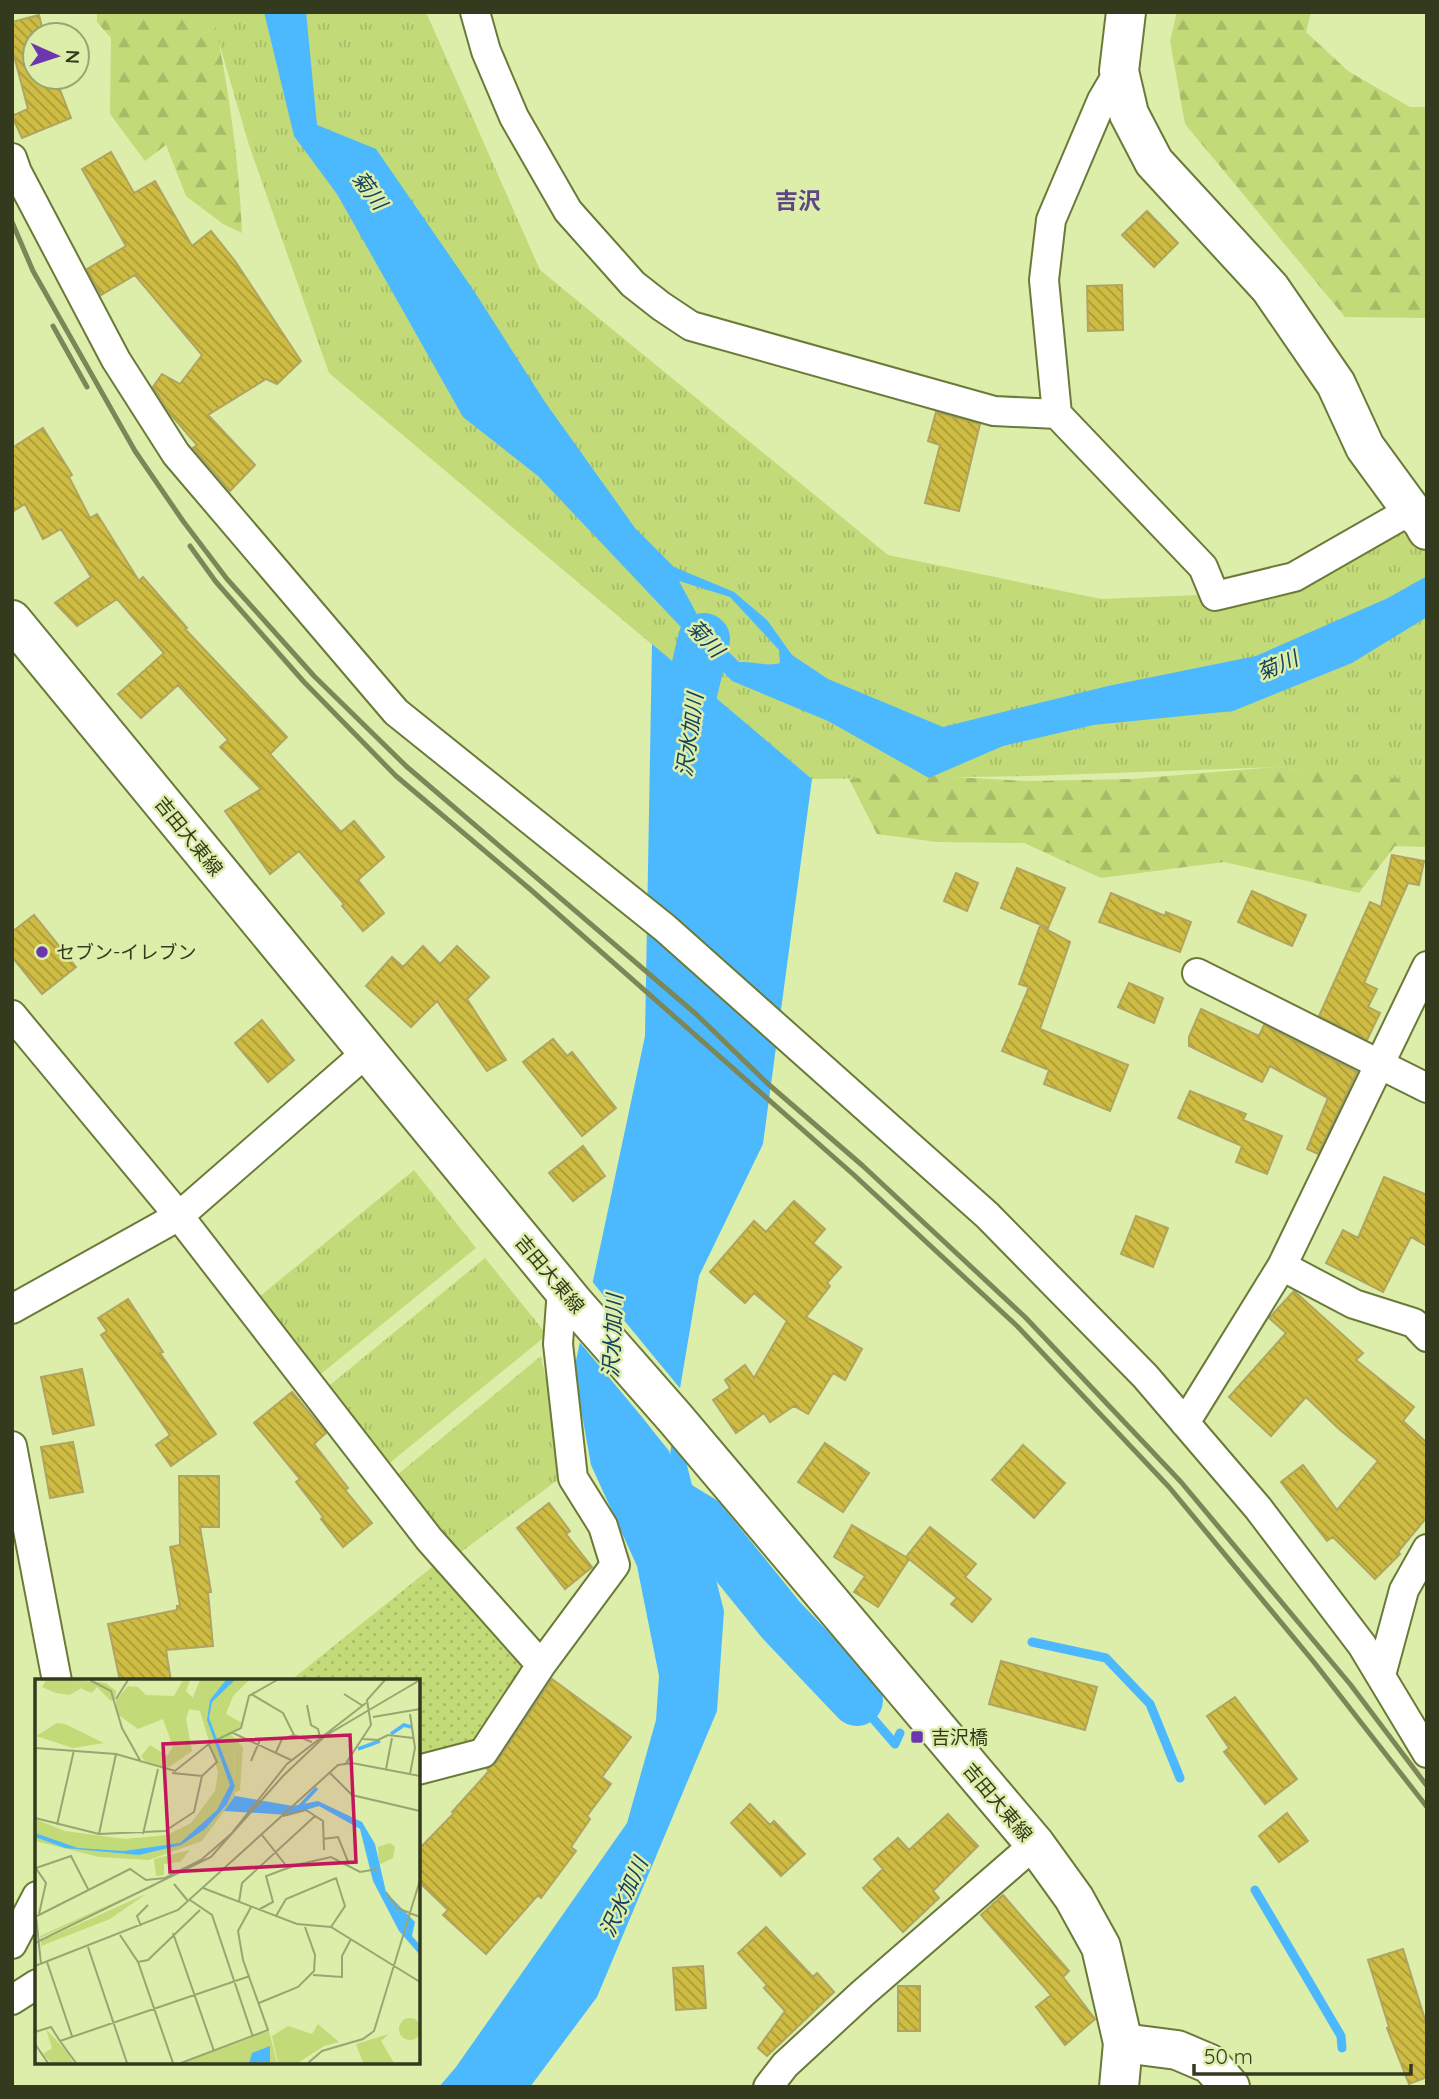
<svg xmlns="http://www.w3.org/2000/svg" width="1439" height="2099" viewBox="0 0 1439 2099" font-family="Quicksand,'Noto Sans JP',sans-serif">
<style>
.grass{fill:url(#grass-tufts)}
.forest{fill:url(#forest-firs)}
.park{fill:url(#park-dots)}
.water{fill:#4cb9fe;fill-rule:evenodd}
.pier{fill:#dceea9}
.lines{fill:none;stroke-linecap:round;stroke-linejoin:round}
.stream{stroke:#4cb9fe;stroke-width:9}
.river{stroke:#4cb9fe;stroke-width:52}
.building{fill:url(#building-back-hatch);stroke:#b0a560;stroke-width:2}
.street-casing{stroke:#6b7a39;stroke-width:32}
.secondary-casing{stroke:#6b7a39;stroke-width:42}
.primary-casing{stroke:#6b7a39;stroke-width:42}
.street{stroke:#fff;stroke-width:28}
.secondary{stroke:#fff;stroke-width:38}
.primary{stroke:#fff;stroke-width:38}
.rail{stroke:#7b8759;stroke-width:5}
.poi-dot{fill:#6c36ac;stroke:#dceea9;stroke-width:2.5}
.labels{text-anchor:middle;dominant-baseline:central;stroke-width:5;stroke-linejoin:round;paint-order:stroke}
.street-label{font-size:19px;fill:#333a1e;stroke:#dceea9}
.poi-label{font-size:19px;fill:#333a1e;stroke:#dceea9;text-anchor:start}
.water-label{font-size:21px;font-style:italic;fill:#15415d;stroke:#dceea9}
.quarter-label{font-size:23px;font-weight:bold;fill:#5d4683;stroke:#dceea9}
.inset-river{fill:none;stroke:#4cb9fe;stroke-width:3.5}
.inset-road{fill:none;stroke:#98a671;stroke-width:2}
.view{fill:#c2185b;fill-opacity:0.15;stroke:#c2185b;stroke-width:3.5}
.inset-edge{fill:none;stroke:#333a1e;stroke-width:3.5}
</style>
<defs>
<pattern id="grass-tufts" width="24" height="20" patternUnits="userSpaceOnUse" patternTransform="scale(1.75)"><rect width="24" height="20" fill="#c2da78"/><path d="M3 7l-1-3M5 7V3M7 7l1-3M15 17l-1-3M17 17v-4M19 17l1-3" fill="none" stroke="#a7bc67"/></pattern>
<pattern id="forest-firs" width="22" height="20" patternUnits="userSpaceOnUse" patternTransform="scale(1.75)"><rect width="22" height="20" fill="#c2da78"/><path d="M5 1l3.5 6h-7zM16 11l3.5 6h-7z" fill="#a7bc67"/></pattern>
<pattern id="park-dots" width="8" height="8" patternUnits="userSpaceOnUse" patternTransform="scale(1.75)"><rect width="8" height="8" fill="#c2da78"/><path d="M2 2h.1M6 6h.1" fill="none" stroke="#a7bc67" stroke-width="1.8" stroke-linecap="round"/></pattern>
<pattern id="building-back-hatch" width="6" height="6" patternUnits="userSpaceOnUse" patternTransform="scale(1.75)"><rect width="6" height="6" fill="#cfbc42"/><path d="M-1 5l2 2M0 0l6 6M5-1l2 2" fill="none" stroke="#a99a37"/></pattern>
</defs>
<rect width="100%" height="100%" fill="#dceea9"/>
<path class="grass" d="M210,12H426L540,270L888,555L1101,599L1225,594L1427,517V782L1276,767L1030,776L812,779L329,373L249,145Z
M414,1170L476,1248L311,1382L248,1306Z
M485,1258L547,1335L381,1470L319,1394Z
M541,1356L567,1473L453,1558L391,1480Z"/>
<path class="forest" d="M97,12H213C228,85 239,159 242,233L223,224L186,196L166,145L145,161L110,114L111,38L97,22Z
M1177,12H1311L1306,32L1348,71L1410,107H1427V318L1345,317L1185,124L1170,41Z
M1276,767L1427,781V847L1395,846L1359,893L1224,862L1101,878L1024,843L937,842L877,834L849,779L896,774L1027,781L1132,779Z"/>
<path class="park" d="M441,1560L532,1664L475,1749L418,1765V1681H290Z"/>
<path class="water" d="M264,12H306L317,125L376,149L474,291L545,402L635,528L674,567L734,592L767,620L792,655L828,679L943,727L1108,686L1256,656L1388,598L1427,576V617L1352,663L1233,711L1093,725L1003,746L929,778L828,721L732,681L538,476L463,417L337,194L294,136ZM679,581L730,597L779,650L780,663C766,667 754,661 739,662L705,629Z
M652,644L812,779L763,1144L699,1276L675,1418L724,1611L717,1711L597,1997L530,2087H439L456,2067L627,1823L656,1720L659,1676L637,1566L591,1465L574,1370L645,1036Z"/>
<path class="pier" d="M590,1279L683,1392L678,1416L675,1418L670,1455L669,1451L642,1417L577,1339Z"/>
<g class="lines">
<path class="stream" d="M1032,1642L1106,1658L1150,1704L1180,1778
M857,1700L895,1744L900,1733
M1255,1890L1341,2036L1342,2048"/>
<path class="river" d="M684,752L691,694L704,639
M648,1489L701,1521L781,1620L857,1700"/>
</g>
<path class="building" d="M39,15L44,35H35V77H55L71,118L22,138L12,116L28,109L12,48V22Z
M111,152L134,193L155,181L192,246L211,231L235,261L301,361L277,384L266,379L208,415L255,465L230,491L193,448L197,445L171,415L153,387L162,374L180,384L202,355L135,275L101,295L87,269L126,246L82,169Z
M1147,211L1178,243L1154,267L1122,235Z
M1122,285L1123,330L1088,331L1087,286Z
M936,412L980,424L959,511L925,503L940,445L928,441Z
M43,428L72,475L69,477L90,518L97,514L139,581L143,577L187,628L185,629L287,737L270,754L341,832L354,821L384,857L358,880L384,913L363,931L342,906L344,904L299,851L270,874L225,811L261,789L220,747L228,740L178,685L141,718L118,694L164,653L117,599L77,626L55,603L91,577L61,529L43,539L25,504L12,512V448Z
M1392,855L1424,861L1419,885L1408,883L1364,983L1377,989L1368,1007L1380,1013L1367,1040L1319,1016L1370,902L1381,907Z
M1017,868L1065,888L1048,928L1001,908Z
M956,873L978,883L967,911L944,901Z
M1252,891L1306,915L1292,946L1238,922Z
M1111,893L1165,916L1166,912L1191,922L1180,952L1099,922Z
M34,915L76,967L42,994L12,957V932Z
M1040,926L1070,942L1040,1029L1128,1065L1110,1111L1044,1084L1049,1070L1002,1051L1029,987L1019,984Z
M423,946L440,964L457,946L489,977L467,999L506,1060L487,1071L437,1001L411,1027L366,986L392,957L403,967Z
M1129,983L1163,998L1154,1023L1118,1007Z
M1201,1009L1259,1036L1264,1025L1357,1072L1318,1154L1307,1149L1328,1098L1270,1066L1262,1082L1189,1046V1037Z
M262,1020L294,1060L268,1082L235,1043Z
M553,1039L567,1056L572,1052L616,1108L582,1136L523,1062Z
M1190,1091L1246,1114L1243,1120L1282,1136L1267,1174L1236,1162L1242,1146L1178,1118Z
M583,1146L605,1176L573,1201L549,1173Z
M1384,1177L1427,1195V1246L1411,1237L1383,1292L1326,1263L1343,1230L1358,1238Z
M794,1201L825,1229L813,1243L841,1267L827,1283L830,1286L806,1317L862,1349L845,1380L833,1373L808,1414L794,1406L770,1422L764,1413L736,1433L713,1400L730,1388L725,1380L745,1365L754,1378L787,1321L754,1293L745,1303L710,1272L754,1221L766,1232Z
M1136,1216L1168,1228L1153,1267L1121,1254Z
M1294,1291L1363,1353L1356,1360L1414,1407L1403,1421L1427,1443V1517L1398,1552L1400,1554L1375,1579L1333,1537L1327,1541L1281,1482L1303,1465L1337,1510L1378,1461L1339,1429L1306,1397L1271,1436L1229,1397L1286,1333L1269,1318Z
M128,1299L163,1352L160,1353L216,1434L171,1466L156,1445L170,1435L101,1335L107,1331L98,1318Z
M82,1369L94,1425L53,1434L41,1377Z
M292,1392L326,1433L314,1444L348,1488L345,1490L372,1523L343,1547L321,1519L323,1517L296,1482L300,1479L254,1423Z
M73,1442L83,1492L50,1498L41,1447Z
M825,1443L869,1473L843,1512L798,1482Z
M1023,1445L1065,1483L1034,1518L992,1480Z
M179,1476H219V1527H200L211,1592H208L213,1646L166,1650L171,1681H120L108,1624L177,1610V1606H180L170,1547L180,1545Z
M549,1503L570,1531L566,1534L592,1567L565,1589L517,1528Z
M852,1525L906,1557L930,1527L976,1564L965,1577L991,1599L972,1622L951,1604L957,1598L909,1559L878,1607L854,1592L865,1576L834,1557Z
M1001,1661L1097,1687L1085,1730L989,1704Z
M552,1679L631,1737L602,1777L611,1784L587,1816L590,1819L571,1847L576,1851L541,1898L538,1895L486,1954L443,1915L448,1910L418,1881V1850L454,1813L452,1812L489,1771L487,1769L497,1762Z
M1235,1697L1297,1779L1265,1804L1224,1752L1229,1748L1207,1716Z
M750,1804L770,1825L774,1821L805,1854L781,1876L731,1823Z
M1287,1813L1308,1841L1279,1862L1259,1836Z
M948,1814L978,1846L933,1891L939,1898L903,1932L863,1888L883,1869L874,1859L898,1838L909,1850Z
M1003,1895L1069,1971L1063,1977L1095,2019L1065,2045L1036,2007L1051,1995L981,1915Z
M766,1927L813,1977L817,1973L834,1992L767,2056L758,2048L785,2011L764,1988L767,1985L738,1953Z
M1403,1949L1427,2026V2077L1409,2084L1387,2028L1389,2027L1368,1960Z
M703,1966L706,2008L676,2010L673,1968Z
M898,1986H920V2031H898Z"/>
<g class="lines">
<defs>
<path id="street" d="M475,12L486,51L514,117L568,211L633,284L661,306L691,326L994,411L1057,414
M1119,71L1102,100L1051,220L1044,280L1057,414L1203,567L1215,596L1294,577L1411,510
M12,158L17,172L116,360L176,454L396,712L665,928L987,1215L1145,1376L1258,1508L1362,1645L1427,1753
M1197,973L1427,1088
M12,1015L179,1216L429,1539L541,1665
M1282,1266L1354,1304L1414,1323L1427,1337
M12,1309L179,1216L366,1053
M1185,1423L1282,1266L1427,966
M12,1446L57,1681
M1381,1675L1404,1590L1427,1549
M418,1770L483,1753L541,1665L615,1565L603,1526L573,1478L558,1344L562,1289
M12,1944L37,1896
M12,2000L37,1984
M768,2087L785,2065L863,1993L1035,1844"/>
<path id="secondary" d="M1126,12L1119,71L1129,114L1154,162L1270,288L1336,384L1365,447L1411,510L1422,521L1427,530
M1123,2043L1177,2050L1210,2064L1230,2087"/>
<path id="primary" d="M12,620L574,1303L675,1418L1035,1844L1074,1898L1101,1947L1123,2043L1119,2087"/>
</defs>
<use href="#street" class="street-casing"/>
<use href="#secondary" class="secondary-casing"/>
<use href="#primary" class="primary-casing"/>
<use href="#street" class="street"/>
<use href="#secondary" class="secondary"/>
<use href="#primary" class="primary"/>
<path class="rail" d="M12,222L33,271L135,451L183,521L227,579L314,676L406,766L696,1014L767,1083L863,1166L1025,1317L1181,1482L1350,1684L1427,1786
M53,326L87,387
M190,546L216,582L304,682L396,776L531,890L854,1175L1017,1326L1169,1487L1313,1661L1427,1807"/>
</g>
<g class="poi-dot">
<circle cx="42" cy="952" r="7"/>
<rect x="910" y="1730" width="14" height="14" rx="3.5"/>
</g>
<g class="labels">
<g class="street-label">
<text transform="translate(189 836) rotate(51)">吉田大東線</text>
<text transform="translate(550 1274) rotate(50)">吉田大東線</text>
<text transform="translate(998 1802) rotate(50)">吉田大東線</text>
</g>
<g class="poi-label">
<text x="56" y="952">セブン-イレブン</text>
<text x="931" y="1737">吉沢橋</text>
</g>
<g class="water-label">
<text transform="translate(370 190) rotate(53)">菊川</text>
<text transform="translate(706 638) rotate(47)">菊川</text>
<text transform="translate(1277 665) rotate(-23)">菊川</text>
<text transform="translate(689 735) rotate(-82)">沢水加川</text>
<text transform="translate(612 1336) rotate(-87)">沢水加川</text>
<text transform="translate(623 1897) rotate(-65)">沢水加川</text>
</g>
<g class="quarter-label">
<text x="798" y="200">吉沢</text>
</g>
</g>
<g transform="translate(35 1679)">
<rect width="385" height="385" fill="#dceea9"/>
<path d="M39,1L71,4L81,12L80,20L76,22L62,8L57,14L49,11ZM165,1H214L198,17L191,35L209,45L195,54L199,59L200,117L167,162L114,181L64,178L0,162V140L30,152L90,160L132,156L156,144L180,112L183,93L165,32L153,30ZM355,164L360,168L358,179L344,186L343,168ZM118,206L120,207L5,259V257ZM111,215L75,240L6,267V262Z" fill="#c2da78"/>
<path d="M11,1H39L47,9L34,16L21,14L7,8ZM148,1H155L151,12L158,19L151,40L157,72L133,89L110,82L106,77L115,66L132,77L138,68L128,40L103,50L82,35L81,21L93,7L103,8L111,16L139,17ZM22,44L30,45L69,64L38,69L1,57ZM199,59L208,68L205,111L200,114ZM155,171L145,183L129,185V196L121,197L119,180ZM364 350a11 11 0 1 1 22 0a11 11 0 1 1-22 0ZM283,345L304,363L289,367L263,384H243L237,357L253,347L277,355ZM11,350L33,374L38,384H16L8,375L17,369ZM354,355L346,362L359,384H328L321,365Z" fill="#c2da78"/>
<path d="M234,352L242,384H146Z" fill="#c2da78"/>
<path d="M191,1H200L177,23L174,39L200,107L192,125L170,150L146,166L104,176L30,169L0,158V154L43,169L89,172L145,164L182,131L195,106L172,41L175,21ZM200,117L258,127L283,122L327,143L340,165L351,213L380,243L377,257L385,266V276L364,252L338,202L325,150L284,127L254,136L189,132ZM235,367V383L214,384L217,374Z" fill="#4cb9fe"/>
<path class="inset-river" d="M356,55L369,46L376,48M323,70L345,62M264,128L282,109"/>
<path class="inset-road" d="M55,1L76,12L87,49L106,83M216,15L248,34L259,56M309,15L328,27M81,20L93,1M272,26L276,46L283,50L285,58M338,38L385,30M196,53L256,81M328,60L343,61L353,56L378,59M0,69L81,75L140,92L175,64L206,49L214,17L242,1M241,73L247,60L259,56L277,63M216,82L225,61M311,84L336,46L332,21L350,1M351,90L357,59M294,93L317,116L385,132M137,94L167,97L182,83L174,66M375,95L380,69L375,35M248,137L271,131L288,142L289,171M0,139L64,155L130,152L159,133L167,97M22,146L39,71M64,155L81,75M108,155L123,90M227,156L253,189M288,160L303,158L314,185M0,188L11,204L4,235M1,189L36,177L53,210M139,205L153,222M168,209L262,245L296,248L385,303M351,213L362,229L385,238M155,221L177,236L218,358M204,223L207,204L280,137M225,230L238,223L231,197L261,186L296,178L325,193L343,190M1,237L6,285M241,237L251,220L301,199L310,227L296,248M0,238L95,190L111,201L130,199L166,181L196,155L252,85L331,24M106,247L102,237L113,226M138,254L179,372M85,256L103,283L138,384M0,264L176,178L248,97L290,57L385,1M53,268L92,384M12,283L37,357M103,283L113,281L165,231M0,287L143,231L303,86L317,84L385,97M278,296L307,298V277L316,260M224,324L263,308L279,292L280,276L270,248M0,353L16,348L25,362L215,297M25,362L41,384M0,365L13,384M146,384L233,351L208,281L203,252L216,228M273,384L287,372L328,360L339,352L385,201"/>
<path class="view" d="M315,56L321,183L135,193L128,65Z"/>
<rect width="385" height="385" class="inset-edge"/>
</g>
<rect width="1439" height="2099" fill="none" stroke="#333a1e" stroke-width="28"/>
<g transform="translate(56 56) rotate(93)"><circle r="33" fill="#dceea9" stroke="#98a671" stroke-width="2"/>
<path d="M0-5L12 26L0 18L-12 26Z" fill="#6c36ac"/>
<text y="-10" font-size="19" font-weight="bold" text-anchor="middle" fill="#333a1e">N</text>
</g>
<path d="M1194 2064v10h217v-10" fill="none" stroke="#333a1e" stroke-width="3.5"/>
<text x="1204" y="2064" font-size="21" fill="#333a1e" stroke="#dceea9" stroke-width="5" paint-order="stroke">50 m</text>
</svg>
